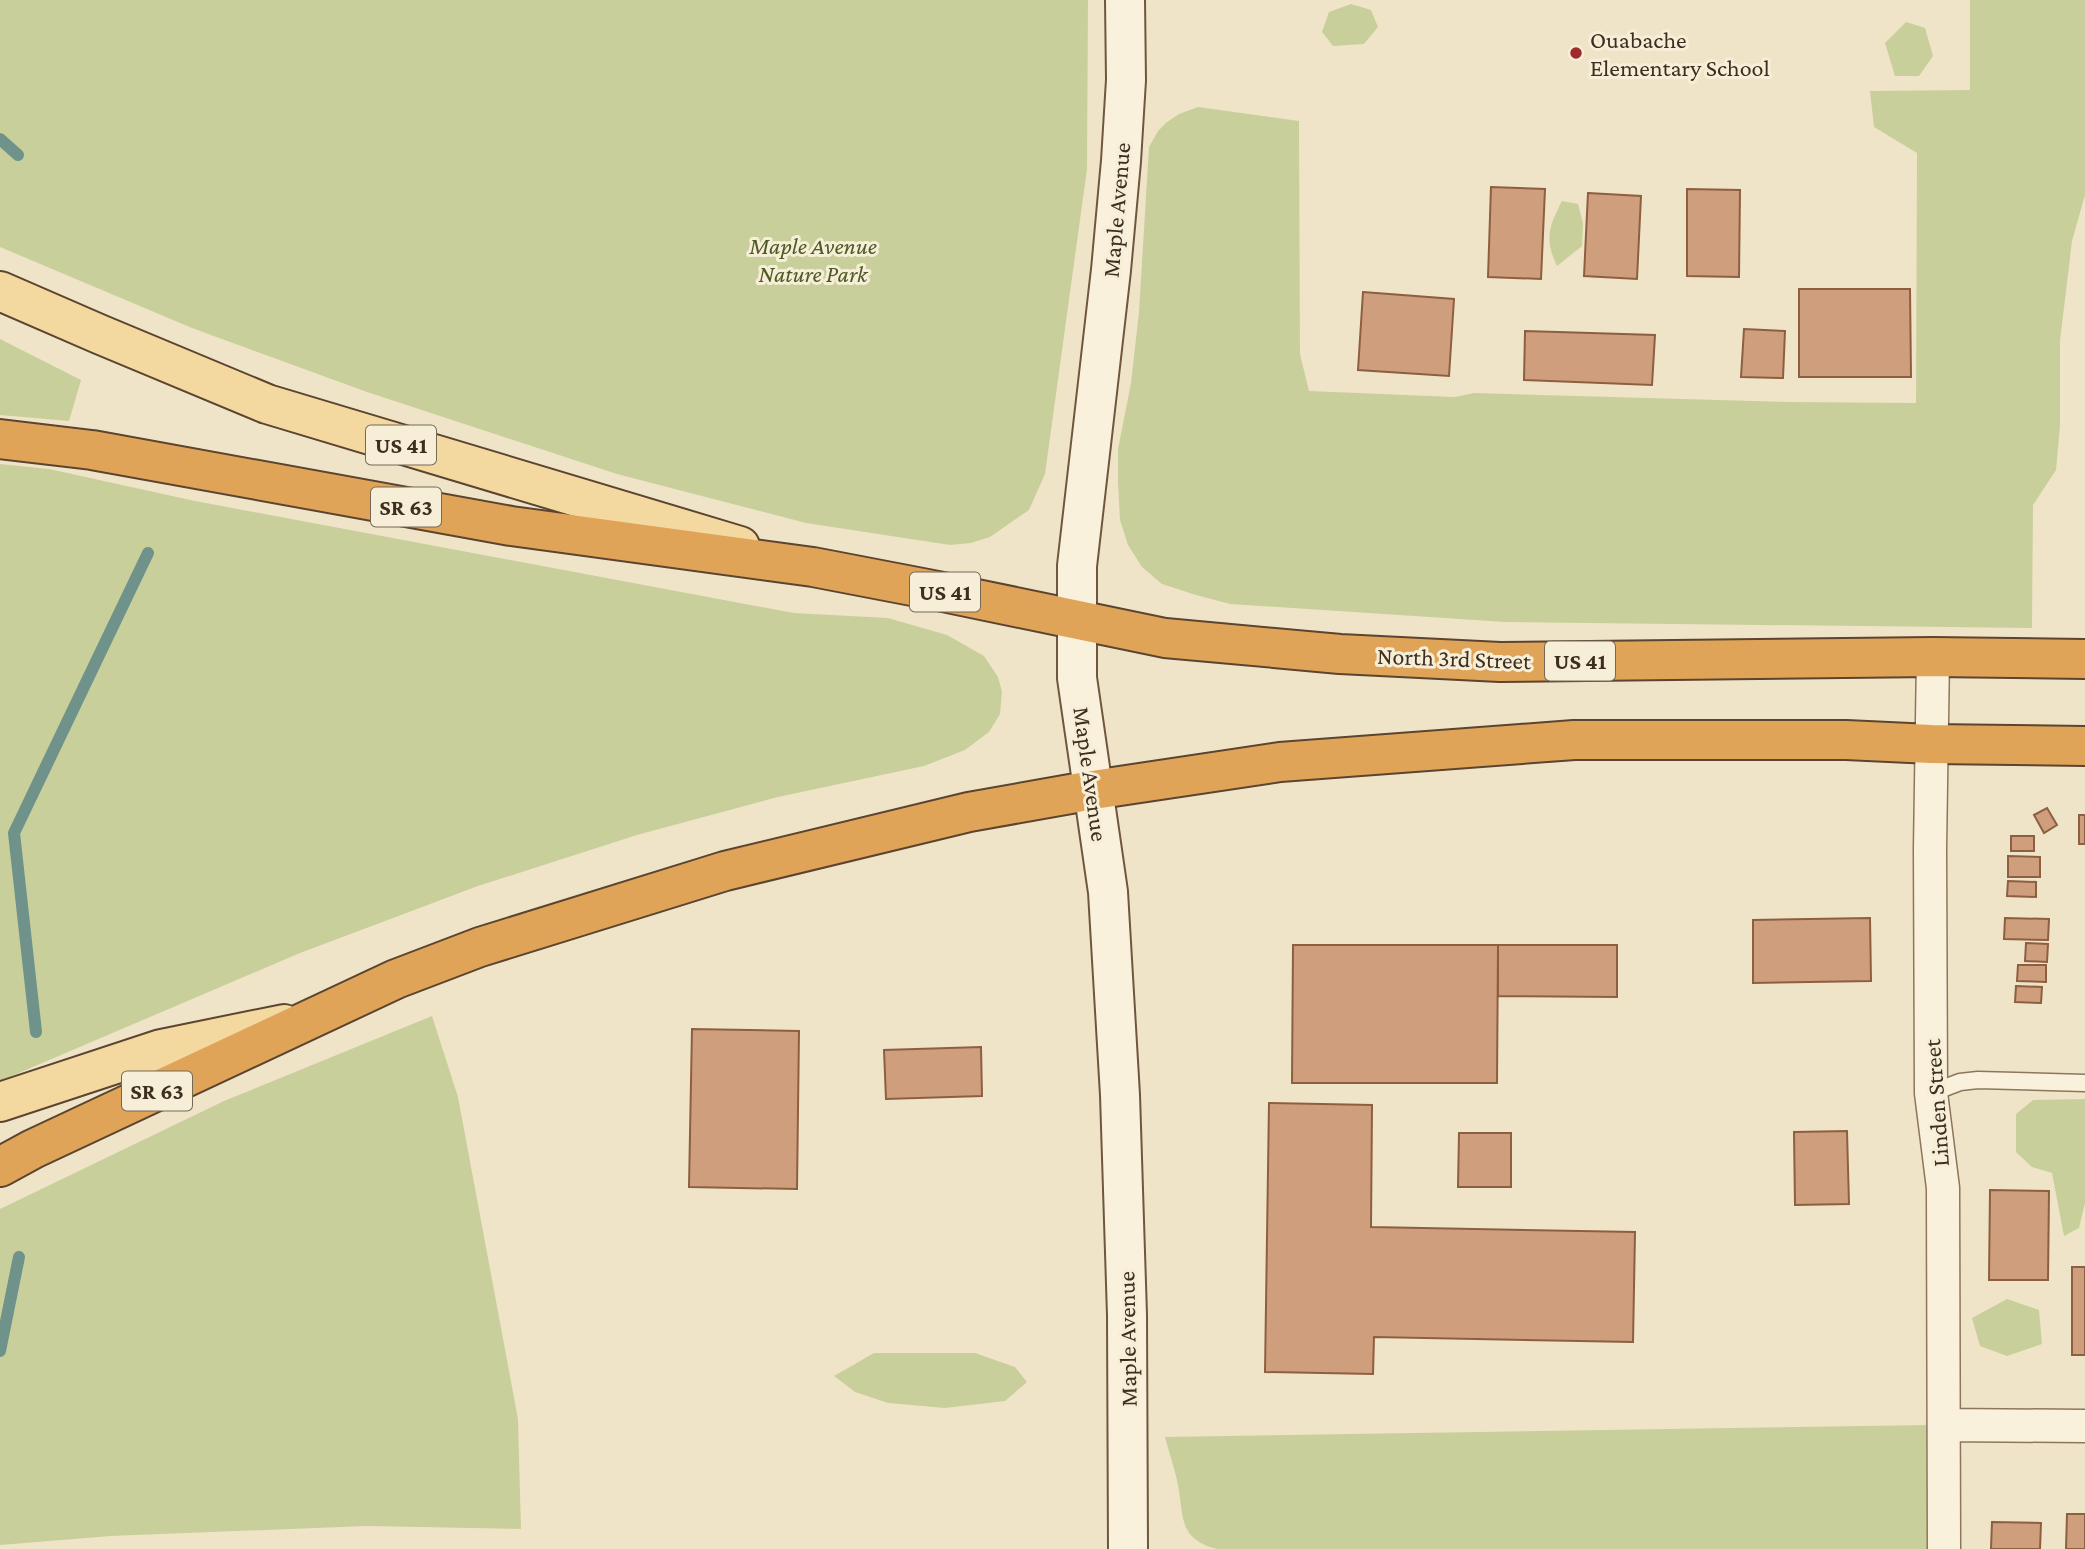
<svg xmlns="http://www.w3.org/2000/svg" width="2085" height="1549" viewBox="0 0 2085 1549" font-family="'Crimson Pro',serif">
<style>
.green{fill:#c9cf9b}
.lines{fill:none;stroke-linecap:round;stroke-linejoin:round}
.stream{stroke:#6f938a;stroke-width:12}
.building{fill:#cf9f7d;stroke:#8d5f41;stroke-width:2}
.lane-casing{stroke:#8d765c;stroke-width:19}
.street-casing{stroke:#8d765c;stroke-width:35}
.secondary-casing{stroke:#6f573f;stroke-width:42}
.primary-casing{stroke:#5b4430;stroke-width:42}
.highway-casing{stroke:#5b4430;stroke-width:42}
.lane{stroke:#faf1dc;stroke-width:16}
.street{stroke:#faf1dc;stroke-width:32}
.secondary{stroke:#faf1dc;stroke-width:38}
.primary{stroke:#f3d9a0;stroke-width:38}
.highway{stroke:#e0a458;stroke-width:38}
.poi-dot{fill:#9e2a2b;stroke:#f7eed8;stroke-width:2.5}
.labels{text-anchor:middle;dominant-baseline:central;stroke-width:6;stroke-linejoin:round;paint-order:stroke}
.shield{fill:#f7eed8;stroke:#756857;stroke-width:2}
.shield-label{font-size:23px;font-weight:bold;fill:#3d2e20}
.poi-label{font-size:24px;fill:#3d2e20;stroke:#f7eed8;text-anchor:start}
.street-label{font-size:24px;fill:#3d2e20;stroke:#f7eed8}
.park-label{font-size:24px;font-style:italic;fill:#4d5a26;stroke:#f7eed8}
</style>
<rect width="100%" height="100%" fill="#f0e4c8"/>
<path class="green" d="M0,0H1088L1087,169L1045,474L1029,510L990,537L971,543L950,545L806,523L617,474L367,392L192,328L0,247Z
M1970,0H2085V195L2072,241L2060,341V426L2056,470L2033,505L2032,628L1505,622L1230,604L1196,595L1162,584L1142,567L1128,545L1120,520L1118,482V449L1131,383L1139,312L1149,147L1158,131L1167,122L1179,114L1198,107L1299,121L1300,354L1309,391L1455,397L1474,393L1789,402L1916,403L1917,153L1874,127L1870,91L1970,90Z
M1351,4L1371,10L1378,27L1364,44L1333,46L1322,32L1329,12Z
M1906,22L1925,28L1933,56L1919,76H1895L1885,43Z
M1562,201L1578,204L1583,223L1582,246L1557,266C1544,239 1549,226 1562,201Z
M0,339L81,380L69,421L0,415Z
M0,464L49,469L195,501L794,613L888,618L947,635L984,656L998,677L1002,692L1000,714L989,732L965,750L924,766L778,797L637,835L478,886L300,953L0,1081Z
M432,1016L458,1097L518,1419L521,1529L366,1526L111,1536L0,1545V1209L224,1101Z
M2085,1099V1203L2079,1228L2064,1236L2052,1173L2032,1167L2016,1152V1114L2033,1100Z
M2007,1299L2039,1310L2042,1344L2007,1356L1980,1346L1972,1318Z
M874,1353H975L1015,1367L1027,1382L1005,1401L945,1408L888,1403L855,1392L834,1376Z
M1929,1425L1930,1549H1217C1178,1539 1184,1517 1178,1485C1175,1469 1169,1453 1165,1437Z"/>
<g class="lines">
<path class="stream" d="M0,139L18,155
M36,1032L14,833L148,553
M0,1351L19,1257"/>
</g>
<path class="building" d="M1491,187L1545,189L1541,279L1488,277Z
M1687,189L1740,190L1739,277L1687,276Z
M1588,193L1641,196L1637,279L1584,276Z
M1799,289H1910L1911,377H1799Z
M1363,292L1454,299L1449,376L1358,370Z
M1744,329L1785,331L1783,378L1741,377Z
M1525,331L1655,335L1652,385L1524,380Z
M2047,808L2057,825L2044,833L2034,815Z
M2079,815H2085V844H2079Z
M2011,836H2034V851H2011Z
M2008,856L2040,857V877H2008Z
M2008,881L2036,882V897L2007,896Z
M1870,918L1871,981L1753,983V920Z
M2005,918L2049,919L2048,940L2004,939Z
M2026,943L2048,944L2047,962L2025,961Z
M1293,945H1498L1497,1083H1292Z
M1498,945H1617V997L1498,996Z
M2018,965H2046V982L2017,981Z
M2016,986L2042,987L2041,1003L2015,1002Z
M692,1029L799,1031L797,1189L689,1187Z
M981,1047L982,1096L886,1099L884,1050Z
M1269,1103L1372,1105L1371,1227L1635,1232L1633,1342L1374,1337L1373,1374L1265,1372Z
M1847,1131L1849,1204L1795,1205L1794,1132Z
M1459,1133H1511V1187H1458Z
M1990,1190L2049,1191L2048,1280H1989Z
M2072,1267H2085V1355H2072Z
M2067,1514H2085V1549H2066Z
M1992,1522L2041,1523L2040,1549H1991Z"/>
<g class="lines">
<defs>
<path id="lane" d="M1931,1093L1960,1082L1978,1080L2085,1083"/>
<path id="street" d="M1933,657L1930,849L1931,1093L1943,1188L1944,1549
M1944,1425L2085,1426"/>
<path id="secondary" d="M1125,0L1126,80L1121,161L1111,270L1077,566V678L1108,892L1120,1095L1127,1315L1128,1549"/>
<path id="primary" d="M0,291L99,334L267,404L740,546
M0,1102L161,1049L284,1024"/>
<path id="highway" d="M0,439L92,450L511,526L813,567L938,591L1165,638L1340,654L1500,662L1933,657L2085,659
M0,1167L33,1149L396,979L480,947L725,871L969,812L1093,790L1280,762L1574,740H1846L1931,744L2085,746"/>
</defs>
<use href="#lane" class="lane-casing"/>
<use href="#street" class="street-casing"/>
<use href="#secondary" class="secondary-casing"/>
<use href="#primary" class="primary-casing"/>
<use href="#highway" class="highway-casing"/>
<use href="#lane" class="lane"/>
<use href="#street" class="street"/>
<use href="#secondary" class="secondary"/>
<use href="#primary" class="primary"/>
<use href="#highway" class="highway"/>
</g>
<circle class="poi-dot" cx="1576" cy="53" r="7"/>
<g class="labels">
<g class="shield">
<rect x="366" y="425.5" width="70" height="39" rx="5"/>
<rect x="371" y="487.5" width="70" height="39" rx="5"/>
<rect x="910" y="572.5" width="70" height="39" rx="5"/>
<rect x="1545" y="641.5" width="70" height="39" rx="5"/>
<rect x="122" y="1071.5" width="70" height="39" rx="5"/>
</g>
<g class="shield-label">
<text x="401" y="445">US 41</text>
<text x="406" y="507">SR 63</text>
<text x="945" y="592">US 41</text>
<text x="1580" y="661">US 41</text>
<text x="157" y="1091">SR 63</text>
</g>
<g class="poi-label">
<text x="1590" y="39">Ouabache<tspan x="1590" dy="28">Elementary School</tspan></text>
</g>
<g class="street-label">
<text transform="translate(1116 210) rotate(-85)">Maple Avenue</text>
<text transform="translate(1454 658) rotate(2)">North 3rd Street</text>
<text transform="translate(1091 774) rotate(82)">Maple Avenue</text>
<text transform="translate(1936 1103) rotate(-94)">Linden Street</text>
<text transform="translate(1127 1339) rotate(-91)">Maple Avenue</text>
</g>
<g class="park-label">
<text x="813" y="245">Maple Avenue<tspan x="813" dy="28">Nature Park</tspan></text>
</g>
</g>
</svg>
